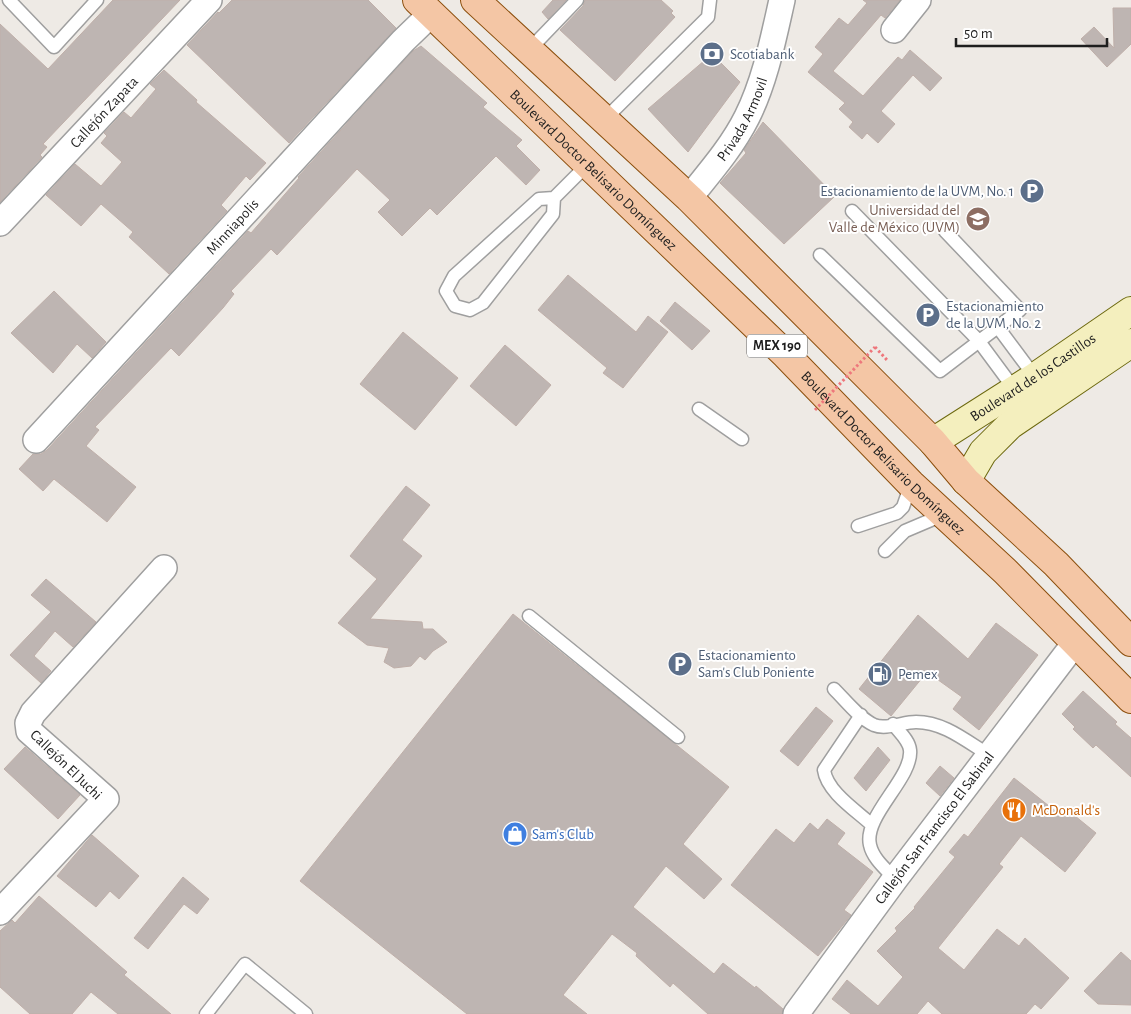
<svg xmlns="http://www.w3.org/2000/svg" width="1131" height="1014" viewBox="0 0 1131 1014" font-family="'Alegreya Sans',sans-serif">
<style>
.building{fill:#beb5b2;stroke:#bfafa9}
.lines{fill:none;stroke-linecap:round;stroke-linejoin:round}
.lane-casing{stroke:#9f9f9f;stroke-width:15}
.street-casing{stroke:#9f9f9f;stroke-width:28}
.secondary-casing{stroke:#6c680e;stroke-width:30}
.primary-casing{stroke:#8c4f0d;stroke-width:30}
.path{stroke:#ee777c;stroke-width:3;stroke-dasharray:2.5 2.5;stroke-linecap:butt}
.lane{stroke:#fff;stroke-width:12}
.street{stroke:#fff;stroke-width:25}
.secondary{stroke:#f4efbe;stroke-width:28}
.primary{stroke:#f4c6a5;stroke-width:28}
.path-bridge{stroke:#ee777c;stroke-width:3;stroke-dasharray:2.5 2.5;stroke-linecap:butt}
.labels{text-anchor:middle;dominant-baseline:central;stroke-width:4;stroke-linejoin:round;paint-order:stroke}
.shield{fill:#fff;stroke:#626262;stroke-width:1}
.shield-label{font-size:14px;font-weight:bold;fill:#1e1e1e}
.service-label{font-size:15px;fill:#4e5e75;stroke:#fff;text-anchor:start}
.street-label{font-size:15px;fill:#1e1e1e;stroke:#fff}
.education-label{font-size:15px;fill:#785e54;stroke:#fff;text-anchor:end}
.food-label{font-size:15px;fill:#c56008;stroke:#fff;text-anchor:start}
.shop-label{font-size:15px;fill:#366cbe;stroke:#fff;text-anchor:start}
</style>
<rect width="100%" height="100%" fill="#eeeae5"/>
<path class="building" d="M113,0H180L43,144L47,147L40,155L42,157L0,202V24L48,69Z
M232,0H368L396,28L289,143L187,45L218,12L219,13Z
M553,0H566L548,19L542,12Z
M585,0H661L673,11L671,13L675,17L615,81L560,30L583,6Z
M863,0H900L885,18L881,15L833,71L863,96L898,57L902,60L910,50L942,78L930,91L913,75L881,111L895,124L878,143L867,133L862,139L849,127L853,122L839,109L845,103L808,72L823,54L815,47L839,18L848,25L867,3Z
M1113,8H1131V44L1107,67L1081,39L1094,27L1114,48Z
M421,46L487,103L483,107L522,140L516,146L540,170L526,185L496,156L437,215L430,208L402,236L378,212L390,200L357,169L277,255L271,249L231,291L234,294L223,308L179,356L171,348L95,427L99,430L86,446L136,487L107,522L54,479L43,491L19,469L33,454H41L47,450L248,231L251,233L299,178L298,177L413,51Z
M712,54L740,82L688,152L648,109Z
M164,70L197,100L196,102L266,163L250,180L246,176L221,205L227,211L169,274L129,237L133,232L101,204L81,226L46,195L75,164L101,186L122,162L101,143L107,136L104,133L124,112L131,118L156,89L150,84Z
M763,122L835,196L784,244L720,183L746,153L744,150Z
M568,275L636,332L648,316L668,332L623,388L603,373L607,368L538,310Z
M54,291L106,342L92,358L77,344L53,373L11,333Z
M675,302L710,331L692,350L660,321Z
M403,332L458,378L415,430L360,384Z
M505,345L551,385L516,426L470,386Z
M406,486L430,505L402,540L422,556L370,619L422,622L423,629H433L447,642L433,651L425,660L420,656L411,666L394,668L384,662L389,648L367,645L338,623L377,579L350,556Z
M46,579L96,622L73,647L55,631L34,656L51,671L41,683L10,655L51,612L31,595Z
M513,614L729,787L683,844L722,879L704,899L666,866L633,907L714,974L723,963L755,988L756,986L783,1009L782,1014H708L673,983L670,987L636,956L637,953L612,934L563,995L587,1014H467L300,881Z
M918,615L968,659L996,623L1038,655L979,730L953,709L962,697L927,672L891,716L859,689Z
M1083,691L1117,722L1115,724L1131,738V777L1096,745L1093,748L1073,729L1075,727L1062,714Z
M816,707L833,721L798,766L780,751Z
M25,747L80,795L58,819L4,769Z
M878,747L890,760L866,791L854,778Z
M940,766L954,778L940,796L926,783Z
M1014,778L1059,814L1064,807L1096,833L1065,872L1021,836L999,864L1003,867L938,948L964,970L997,929L1019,946L1025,938L1069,978L1041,1009L1035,1004L1026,1014H942L928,1001L917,1014H851L832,999L847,980L878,1006L903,977L877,951L897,931L895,928L915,908L914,907L955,857L949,852L964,834L968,837Z
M827,819L845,833L837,844L873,872L844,910L851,915L818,956L731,885L776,829L794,843L810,823L818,830Z
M92,835L139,876L119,899L110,891L96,907L57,876Z
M183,877L209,899L197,914L184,904L148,949L134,938Z
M39,896L127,972L124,975L171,1014H118L91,992L72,1014H30L0,987V931L12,920L15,923Z
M1121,952L1131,961V1005L1098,1004L1084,991Z"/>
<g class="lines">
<defs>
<path id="lane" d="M9,0L54,47L97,0
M529,50L577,0
M604,120L708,17L710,0
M554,198L539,199L454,276L446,291L455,306L470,310L483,303L553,214L554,198L588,164
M852,211L978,340L1015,390
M820,255L940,371L1020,310L945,231
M997,326L1035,377
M699,409L742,439
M858,526L897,513L903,507L911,484
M885,551L905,531L945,514
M529,616L678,737
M834,689C846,701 859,718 874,725C886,730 903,722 916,722C944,722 966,741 989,755
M861,715L824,770C827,792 857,811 872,825
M893,724C899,732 909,740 910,750C913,778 863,816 870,845C873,859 886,869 895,879
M206,1014L245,964L306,1014"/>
<g id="street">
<path d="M894,30L918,0"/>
<path id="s1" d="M689,198C710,172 732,147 747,117C765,81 773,40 782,0"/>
<path id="s2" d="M0,223L209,0"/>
<path id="s3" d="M36,440L403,41L431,14"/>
<path d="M0,912L106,799L29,731L28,723L33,713L164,568"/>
<path id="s4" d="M796,1014L895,879L1075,643"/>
</g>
<g id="secondary">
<path id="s5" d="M933,442L1035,377L1131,311"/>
<path d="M966,481L983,452L1010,425L1131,343"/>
</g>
<g id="primary">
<path id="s6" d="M417,0L786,355L911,484L1005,571L1131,699"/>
<path d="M475,0L689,198L933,442L966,481L1056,564L1131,642"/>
</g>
</defs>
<use href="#lane" class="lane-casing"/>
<use href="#street" class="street-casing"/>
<use href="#secondary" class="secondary-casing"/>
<use href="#primary" class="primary-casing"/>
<path class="path" d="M875,347L887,360"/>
<use href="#lane" class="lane"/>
<use href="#street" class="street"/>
<use href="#secondary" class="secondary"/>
<use href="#primary" class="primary"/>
<path class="path-bridge" d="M815,410L875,347"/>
</g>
<defs>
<symbol id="bank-disc" viewBox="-11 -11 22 22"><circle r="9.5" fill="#5c6f8a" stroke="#fff"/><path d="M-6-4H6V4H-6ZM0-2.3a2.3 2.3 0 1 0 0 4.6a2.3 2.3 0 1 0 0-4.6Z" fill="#fff"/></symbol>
<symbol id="parking-disc" viewBox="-11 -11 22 22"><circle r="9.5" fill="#5c6f8a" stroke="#fff"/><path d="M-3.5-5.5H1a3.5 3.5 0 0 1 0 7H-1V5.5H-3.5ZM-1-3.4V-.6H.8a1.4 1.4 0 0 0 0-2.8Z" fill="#fff"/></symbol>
<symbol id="school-disc" viewBox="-11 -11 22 22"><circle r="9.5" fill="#8d6e63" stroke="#fff"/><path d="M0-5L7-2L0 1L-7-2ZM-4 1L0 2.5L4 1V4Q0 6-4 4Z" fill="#fff"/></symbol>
<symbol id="fuel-disc" viewBox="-11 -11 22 22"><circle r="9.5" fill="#5c6f8a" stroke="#fff"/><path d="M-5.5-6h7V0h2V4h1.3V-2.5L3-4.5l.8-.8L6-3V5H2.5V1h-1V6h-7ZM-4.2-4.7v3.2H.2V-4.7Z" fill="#fff"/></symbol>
<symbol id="restaurant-disc" viewBox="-11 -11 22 22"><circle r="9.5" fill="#e8710a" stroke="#fff"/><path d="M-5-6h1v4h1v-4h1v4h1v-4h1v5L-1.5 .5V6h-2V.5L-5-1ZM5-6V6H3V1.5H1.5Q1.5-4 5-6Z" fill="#fff"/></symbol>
<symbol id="shop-disc" viewBox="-11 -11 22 22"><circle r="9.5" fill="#3f7fe0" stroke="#fff"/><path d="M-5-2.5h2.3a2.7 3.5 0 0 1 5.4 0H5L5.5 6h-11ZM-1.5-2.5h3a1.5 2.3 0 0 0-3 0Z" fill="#fff"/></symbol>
</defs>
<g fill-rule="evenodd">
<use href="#bank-disc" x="698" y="40" width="28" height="28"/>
<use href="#parking-disc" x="1018" y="177" width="28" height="28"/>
<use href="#school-disc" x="964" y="205" width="28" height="28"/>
<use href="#parking-disc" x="914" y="301" width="28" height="28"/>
<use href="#parking-disc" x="666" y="650" width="28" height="28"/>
<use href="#fuel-disc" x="866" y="660" width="28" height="28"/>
<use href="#restaurant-disc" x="1000" y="796" width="28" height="28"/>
<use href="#shop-disc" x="501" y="820" width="28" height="28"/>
</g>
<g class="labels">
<rect class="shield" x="747" y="334.5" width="60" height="23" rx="4"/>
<g class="shield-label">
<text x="777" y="346">MEX 190</text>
</g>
<g class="service-label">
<text x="730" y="54">Scotiabank</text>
<text x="1014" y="191" text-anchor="end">Estacionamiento de la UVM, No. 1</text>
<text x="946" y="306">Estacionamiento<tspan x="946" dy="17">de la UVM, No. 2</tspan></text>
<text x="698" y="655">Estacionamiento<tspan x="698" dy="17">Sam's Club Poniente</tspan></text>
<text x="898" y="674">Pemex</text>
</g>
<g class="street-label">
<text stroke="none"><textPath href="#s2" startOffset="152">Callejón Zapata</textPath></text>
<text stroke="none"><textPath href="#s1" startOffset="96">Privada Armovil</textPath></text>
<text stroke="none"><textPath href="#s6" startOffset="245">Boulevard Doctor Belisario Domínguez</textPath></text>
<text stroke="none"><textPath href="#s3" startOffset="290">Minniapolis</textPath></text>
<text stroke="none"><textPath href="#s5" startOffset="119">Boulevard de los Castillos</textPath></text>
<text stroke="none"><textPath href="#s6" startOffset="650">Boulevard Doctor Belisario Domínguez</textPath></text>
<text transform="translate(66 765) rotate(44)">Callejón El Juchi</text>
<text stroke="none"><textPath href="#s4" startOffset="232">Callejón San Francisco El Sabinal</textPath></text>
</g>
<g class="education-label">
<text x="960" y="210">Universidad del<tspan x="960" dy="17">Valle de México (UVM)</tspan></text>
</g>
<g class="food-label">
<text x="1032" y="810">McDonald's</text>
</g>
<g class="shop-label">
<text x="532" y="834">Sam's Club</text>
</g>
</g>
<path d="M956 38v8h151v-8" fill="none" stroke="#1e1e1e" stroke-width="2.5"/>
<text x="964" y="38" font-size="15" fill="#1e1e1e" stroke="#ffffff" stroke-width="4" paint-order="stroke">50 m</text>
</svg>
